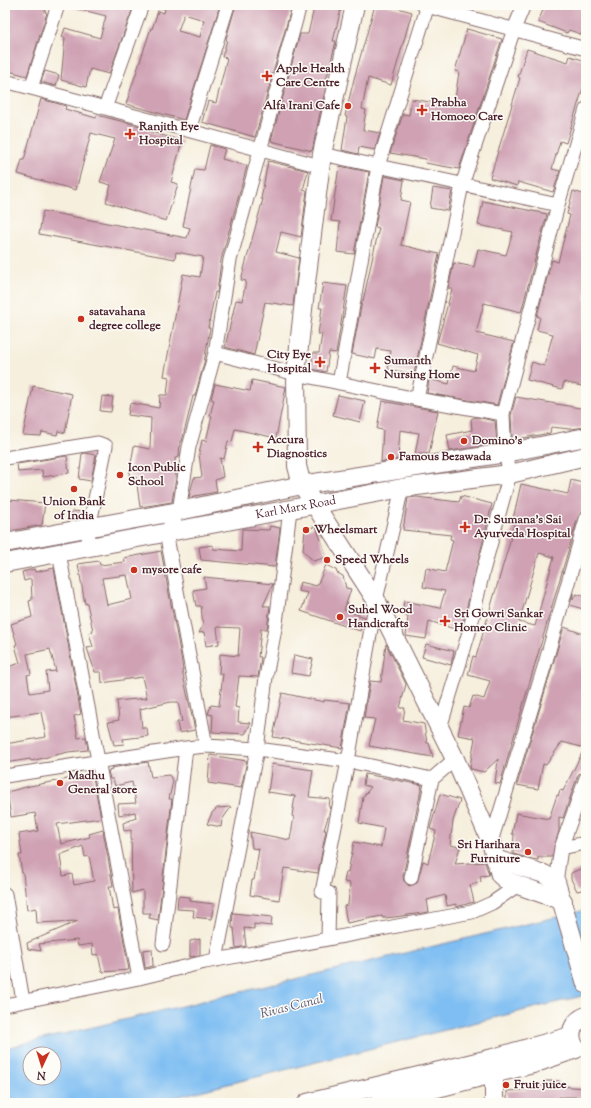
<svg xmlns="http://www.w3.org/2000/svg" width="591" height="1108" viewBox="0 0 591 1108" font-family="'Sorts Mill Goudy',serif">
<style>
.water{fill:#7ebef2;stroke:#646e8e;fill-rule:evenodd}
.building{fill:#cfa1b3;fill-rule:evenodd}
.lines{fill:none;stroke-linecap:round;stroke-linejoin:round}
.street-casing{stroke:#866869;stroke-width:15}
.secondary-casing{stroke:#866869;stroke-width:20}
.street{stroke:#fff;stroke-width:13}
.secondary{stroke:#fff;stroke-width:18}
.poi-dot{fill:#c8321e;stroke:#fdfcf7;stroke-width:1.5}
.labels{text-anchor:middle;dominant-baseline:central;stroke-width:3;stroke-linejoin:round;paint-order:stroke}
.poi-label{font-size:12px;font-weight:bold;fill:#4a1f2b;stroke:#fdfcf7;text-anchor:start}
.street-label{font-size:12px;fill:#4a1f2b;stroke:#fdfcf7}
.water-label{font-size:13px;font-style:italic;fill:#5c5771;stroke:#fdfcf7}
</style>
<rect width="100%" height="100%" fill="#fdfcf7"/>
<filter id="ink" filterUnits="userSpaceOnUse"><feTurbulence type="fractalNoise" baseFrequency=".025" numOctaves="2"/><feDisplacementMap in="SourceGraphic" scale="8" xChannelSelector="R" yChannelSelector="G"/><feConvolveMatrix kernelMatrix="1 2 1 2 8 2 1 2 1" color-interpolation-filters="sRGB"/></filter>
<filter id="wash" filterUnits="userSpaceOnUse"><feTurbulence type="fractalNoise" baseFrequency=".012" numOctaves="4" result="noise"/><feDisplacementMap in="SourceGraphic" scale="16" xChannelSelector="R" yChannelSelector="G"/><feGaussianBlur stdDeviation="0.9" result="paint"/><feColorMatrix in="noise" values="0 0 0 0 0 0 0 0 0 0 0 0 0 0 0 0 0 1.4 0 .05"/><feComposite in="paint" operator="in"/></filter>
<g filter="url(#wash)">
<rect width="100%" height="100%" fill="#f6efdd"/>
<path class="water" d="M586,910V995L152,1103H5V1048ZM30,1054H54V1078H30Z"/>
<g id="blocks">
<path class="building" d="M5,5H47L45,12L47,13L27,76L5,70Z
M75,5H134L109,74L90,69L86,87L61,80L65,38L62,37L65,28L100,38L106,16L75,8Z
M160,5H220L184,120L126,104L151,28L152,29L158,11L164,13L165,9L160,8ZM184,14L204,20L200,37L178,31Z
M236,5H277L291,9L255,137L202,122L208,101L216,103L227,58L222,57L227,40L226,39Z
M319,5H342L333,41H336L326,81H327L312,151L271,141L300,34H308L314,8L318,9Z
M375,5H387L412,12L391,85L368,78L362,109L366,110L363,130L380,133L375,150L359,147L358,154L342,150L347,117L345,116L354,79Z
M545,5H586V36L569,30L567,33L538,22Z
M467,29L502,39L459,169L425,163L426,159L390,153L403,114L409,115L412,99L454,106L459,72L455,71Z
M527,49L568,62L570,56L586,61V88H583L566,143L560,141L552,169L560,171L553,192L518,182L517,186L490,178L520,78L518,77Z
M45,71L59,75L56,86L41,82Z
M41,99L66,106L65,109L96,118L97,115L144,127L149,128L148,131L182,141L171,182L178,184L166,221L106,202L111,185L100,182L115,139L91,133L76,190L18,174L22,160H24Z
M210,145L225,149L222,159L247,166L221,260L217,293L215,292L208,328H210L204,363L195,396H193L182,441H180L179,457L175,458L176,478L172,502L140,507L136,477L129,476L134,446L150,449L151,418L128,415L130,403L159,408L160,395H167L169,377L164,376L183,274L200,277L203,257L176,252L175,259L39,234L43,211L187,238L190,228L183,226L195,169L204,170Z
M268,161L308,171L303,190L307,191L301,237L281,232L276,252L299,258L293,306L265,302L254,355L225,347L236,300L242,301L246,281L241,280L263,199H261Z
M339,166L369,172L354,254L337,252L340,222L331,221Z
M384,176L404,180L401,200L410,202L401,245L439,254L414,374L388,369L391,351L377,349L375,359L352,354L362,301H363L379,228L375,227Z
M433,188L452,191L448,211L430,208Z
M573,191L586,195V387L564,382L562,389L527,380L532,362L544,366L553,334L537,330L540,317L537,316L552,260L558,262L570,215L567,214Z
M483,201L547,214L521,312L484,303L476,333L514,342L497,405L427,393L429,379L449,384L453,366L474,371L478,355L437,343L452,289L448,288L454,263L474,267L478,249L506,255L513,232L478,225Z
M323,283L347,286L336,353L329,352L326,372L311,369L313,353H319L322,334H318L322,308H319Z
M252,380L286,387L276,438L235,429L232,442L228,441L224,459L220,458L223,477L215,480L217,492L189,497L194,478L202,477L199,454L202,440L206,441L212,416H210L214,400L211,399L215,384L250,391Z
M33,386L72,394L65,433L58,431L57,435L42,432L41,436L23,435Z
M338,395L365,401L360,422L333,415Z
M102,396L113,397L111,412L100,411Z
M516,397L586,409V427L570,429L551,427L550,433L512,440L511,415Z
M382,401L438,411L429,454H415L419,433L400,430L398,459L381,462L383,430L377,429Z
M476,417L495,421L497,444L450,451L447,435L472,430L471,419Z
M85,453L96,455L91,481L79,479L82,454Z
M67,456L69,473L43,477L42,470L18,472L17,464Z
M571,480L586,484L584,499L586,511L581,513L578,517L500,784L495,783L498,759L484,772L471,769L470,766L475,738L458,735L464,707L469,708L473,696L484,699L490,681L468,675L473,656L476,657L509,545L515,519H513L521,484L568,494ZM539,553L554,557L535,626L519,622Z
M461,496L492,504L461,631L429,621L426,639L406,636L408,616L402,614L404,601L440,608L445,591L423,587L426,568L445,572L453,540L450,539L451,535L403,530L408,498L416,497L459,502Z
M9,500L45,503L42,525L5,532Z
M72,511L83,512L82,518L71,520Z
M270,526L280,528L275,567L201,560L199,547L213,545V549L241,551L242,529L269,530Z
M316,526L327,557L314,561L309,557L303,550L305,530Z
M161,551L181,657L183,670H182L195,730L179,733L177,722H182L178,702H171L140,709L142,728H147L148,736L123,739L124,744L114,745L108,722L119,720L117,701L147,698L142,677L102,683L101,672H95L87,648L93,647L89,633L93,631L87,603L85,604L78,564L99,561L100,565L125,562L124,558ZM127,575L132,599L107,605L102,578Z
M326,565L336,570L337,573L343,576L346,588L351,589L344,610L365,617L360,631L301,611L308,593L298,591L300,582L317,586Z
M54,568L81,714L74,716L78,738L86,737L88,750L68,752L31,761L30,759L5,763V744L46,737L41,712L5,717V685L9,684L8,667L20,663L15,645L17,644L11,624L32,617L29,601L32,600L31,579L24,581L22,572L34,569L35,572ZM50,649L56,671L46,672L48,690L30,693L27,675L31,674L27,654Z
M204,577L273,584L263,606H270L267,629H261L258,657H261L258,677L239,676L235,707L239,708L238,722L251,723L245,734L212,732L213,715L208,714L211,705L219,706L223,674H219L220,654L238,656L240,628L217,627L219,644L206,646L204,632L199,633L203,625L201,606H196L193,590L206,588Z
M573,593V600L576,594L586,597V610L570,605Z
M564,627L586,635V730L581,747L562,742L546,765L543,764L538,789L517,785Z
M386,644L406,684L400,708H405L403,720L424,724L427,743H429L433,757L369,746L375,719L364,718L370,681L381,682Z
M426,644L454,651L451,665L422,657Z
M294,655L313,659L309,676L291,673Z
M282,693L324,702V700L350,703L342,748L273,737Z
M586,745V770L581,772L578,775L563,818L559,817V831L552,857H538V860L532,859L513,854L514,834H512L516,813L549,819L557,795L558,796L560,790L563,791Z
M210,755L247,761L241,788L208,783Z
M148,762L151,777L169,775L173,781L169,799H172L158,920L149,918L151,913H143V890L132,893L131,830L124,831L123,823L136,818L135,812L119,815L118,804L136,803L132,782L115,786L113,779H110L108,771L112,770L111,768Z
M272,764L313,770L309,797L330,799L329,807H331L324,830H326L318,873L284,868L279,900L250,895L252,880H254L259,849L252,848L250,832L290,840L294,817L292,816L295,796L268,792Z
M89,772H92L101,818L57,824L61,844L90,837L89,834L103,830L113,886H109L113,910L118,909L129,970L102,972L98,954L93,955L92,944L78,946L77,940L39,944L41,951L28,949L27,943L78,921L37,923L36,908L27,910L23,873H22L19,855H22L19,834L38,831L35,813L11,817L7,792L30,786L89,775ZM83,846L85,857L89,856L94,881L74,885L72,874L63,876L60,855Z
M365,774L422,785L403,876L404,881L409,886L417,883L423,861L428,863L436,831L430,829L440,794L460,800L453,821L450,845L460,847L455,864L485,862L489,875L480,876L481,882L470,885L474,902L456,907V904L447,906L445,895L427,900L429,912L395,917L383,918L382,916L347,923L344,906L348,905L350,883L344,882L346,872H348L354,842L381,847L384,828L359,823L363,797L371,787L363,785Z
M231,807L222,820L221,827L207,824L212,813L217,808Z
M585,867L586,889L577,891L571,879V873Z
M178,896L190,897V901L214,904L211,919L193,917L194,910L177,909Z
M233,913L272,917L271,926L254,924V929L244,928L246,946L236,948L234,928H232Z
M200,939V955L190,957V941Z
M152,949L153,966L145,968L143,950Z
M544,1081H559V1086L586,1088L585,1097H559V1102L507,1103V1091L526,1090L525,1085H544Z"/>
</g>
</g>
<g filter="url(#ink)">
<use href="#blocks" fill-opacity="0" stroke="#866869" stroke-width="1"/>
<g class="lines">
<defs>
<path id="street" d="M423,5L586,49
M5,81L320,166
M31,88L58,5
M105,108L142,5
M189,130L228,5
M322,154L558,205
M215,353L296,374L417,399
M339,383L378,166L428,5
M503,414L417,399L462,185L514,29L524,5
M5,458L98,443L106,446L89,528L88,547
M290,510L276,623L266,677L257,749L348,761L432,779L455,759
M59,553L139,978
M440,728L470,629L483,571L510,474L505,453L503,414L558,205L586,109
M206,746L166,532L179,511L189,447L215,353L230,260L300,5
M5,776L186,748L206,746L257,749L216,960
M491,842L545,664L586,519
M561,848L586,778
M411,878L432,779
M556,882L561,848L586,843
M322,892L348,761L376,600L402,488
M5,894L23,1001
M328,939L329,893
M163,944L186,748
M5,1005L139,978L205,962L472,912L492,903L518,885"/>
<g id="secondary">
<path d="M355,5L322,154L305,291L296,374L297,466L302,485L376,600L455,759L491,842L500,875L507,881L563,901"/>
<path d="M5,543L179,511L302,485L505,453L586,437"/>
<path id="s1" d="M5,563L402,488L510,474L586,456"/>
<path d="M495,859L544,874L556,882L586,984"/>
<path d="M575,1047C567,1035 573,1021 586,1016"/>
<path d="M307,1103L493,1058L571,1036"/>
<path d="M378,1103L533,1064L576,1049"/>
<path d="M494,1103V1064"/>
</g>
</defs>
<use href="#street" class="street-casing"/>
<use href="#secondary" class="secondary-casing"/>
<use href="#street" class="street"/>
<use href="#secondary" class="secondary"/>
</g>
</g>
<g class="poi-dot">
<path d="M265 70h4v4h4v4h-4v4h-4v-4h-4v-4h4z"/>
<circle cx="348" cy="106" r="4"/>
<path d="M420 104h4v4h4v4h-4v4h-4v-4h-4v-4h4z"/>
<path d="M128 128h4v4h4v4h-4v4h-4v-4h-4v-4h4z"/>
<circle cx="81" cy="319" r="4"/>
<path d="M318 356h4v4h4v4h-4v4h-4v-4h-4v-4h4z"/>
<path d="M373 362h4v4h4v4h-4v4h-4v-4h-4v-4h4z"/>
<circle cx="464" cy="441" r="4"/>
<path d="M256 441h4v4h4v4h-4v4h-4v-4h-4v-4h4z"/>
<circle cx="391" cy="457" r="4"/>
<circle cx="120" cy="475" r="4"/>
<circle cx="74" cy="489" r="4"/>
<path d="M463 521h4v4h4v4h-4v4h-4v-4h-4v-4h4z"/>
<circle cx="306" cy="530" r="4"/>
<circle cx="327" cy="560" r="4"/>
<circle cx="134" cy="570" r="4"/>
<circle cx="340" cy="617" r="4"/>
<path d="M443 615h4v4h4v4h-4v4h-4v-4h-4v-4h4z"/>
<circle cx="60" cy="783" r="4"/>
<circle cx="528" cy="852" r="4"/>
<circle cx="506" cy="1085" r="4"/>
</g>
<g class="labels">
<g class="poi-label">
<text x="276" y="69">Apple Health<tspan x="276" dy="14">Care Centre</tspan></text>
<text x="431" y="103">Prabha<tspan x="431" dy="14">Homoeo Care</tspan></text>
<text x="340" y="106" text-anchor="end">Alfa Irani Cafe</text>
<text x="139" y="127">Ranjith Eye<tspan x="139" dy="14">Hospital</tspan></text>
<text x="89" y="312">satavahana<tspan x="89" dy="14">degree college</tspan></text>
<text x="311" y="355" text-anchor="end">City Eye<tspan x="311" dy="14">Hospital</tspan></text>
<text x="384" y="361">Sumanth<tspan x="384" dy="14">Nursing Home</tspan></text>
<text x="267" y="440">Accura<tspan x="267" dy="14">Diagnostics</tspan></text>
<text x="472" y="441">Domino's</text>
<text x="399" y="457">Famous Bezawada</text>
<text x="128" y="468">Icon Public<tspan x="128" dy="14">School</tspan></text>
<text x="74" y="502" text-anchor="middle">Union Bank<tspan x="74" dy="14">of India</tspan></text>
<text x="474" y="520">Dr. Sumana's Sai<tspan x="474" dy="14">Ayurveda Hospital</tspan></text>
<text x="314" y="530">Wheelsmart</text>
<text x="335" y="560">Speed Wheels</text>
<text x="142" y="570">mysore cafe</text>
<text x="348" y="610">Suhel Wood<tspan x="348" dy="14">Handicrafts</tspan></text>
<text x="454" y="614">Sri Gowri Sankar<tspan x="454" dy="14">Homeo Clinic</tspan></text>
<text x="68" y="776">Madhu<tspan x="68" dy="14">General store</tspan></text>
<text x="520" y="845" text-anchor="end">Sri Harihara<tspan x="520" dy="14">Furniture</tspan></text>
<text x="514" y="1085">Fruit juice</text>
</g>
<g class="street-label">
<text stroke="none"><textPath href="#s1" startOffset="296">Karl Marx Road</textPath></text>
</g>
<g class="water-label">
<text transform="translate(292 1007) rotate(-14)">Rivas Canal</text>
</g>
</g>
<rect width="591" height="1108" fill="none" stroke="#fdfcf7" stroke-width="20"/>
<g transform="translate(42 1066) rotate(184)"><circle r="19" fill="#fdfcf7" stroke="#b5a4a5"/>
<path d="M0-3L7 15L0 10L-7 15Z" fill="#c8321e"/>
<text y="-6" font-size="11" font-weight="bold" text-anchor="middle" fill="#4a1f2b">N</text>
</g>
</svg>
